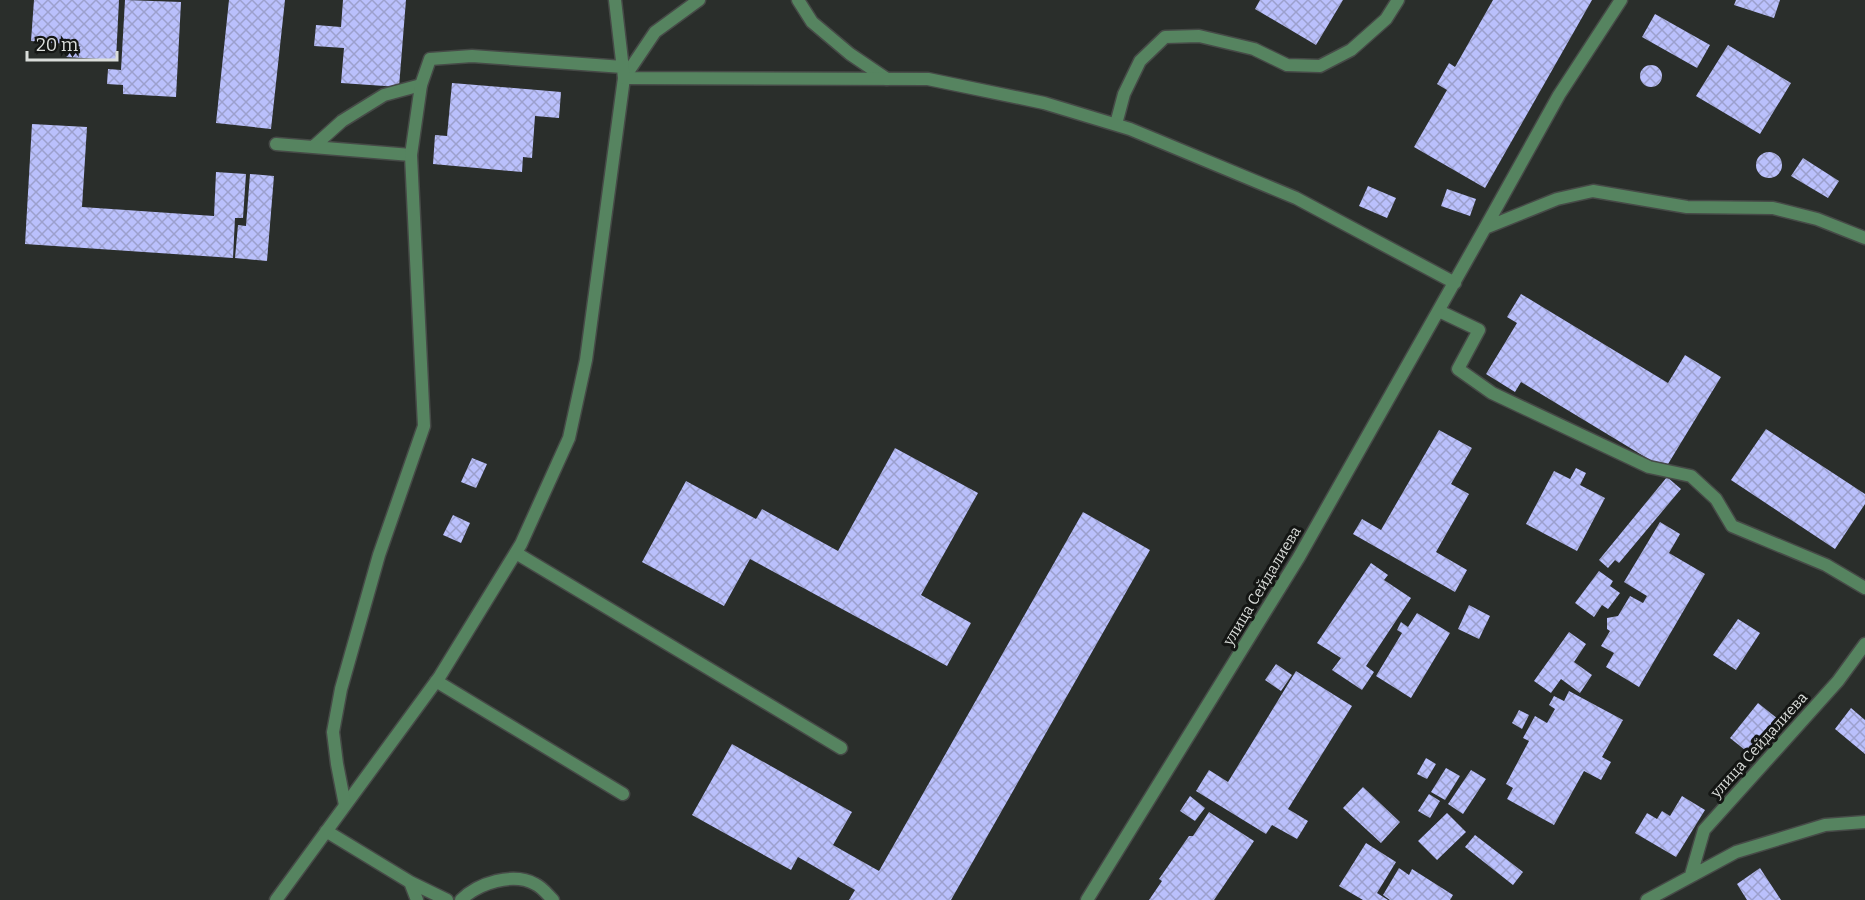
<svg xmlns="http://www.w3.org/2000/svg" width="1865" height="900" viewBox="0 0 1865 900" font-family="Bitter,serif">
<style>
.building{fill:url(#building-cross-hatch)}
.lines{fill:none;stroke-linecap:round;stroke-linejoin:round}
.lane-casing{stroke:#464a47;stroke-width:15}
.street-casing{stroke:#464a47;stroke-width:15}
.lane{stroke:#568460;stroke-width:12}
.street{stroke:#568460;stroke-width:12}
.labels{text-anchor:middle;dominant-baseline:central;stroke-width:6;stroke-linejoin:round;paint-order:stroke}
.street-label{font-size:15px;fill:#daddda;stroke:#141614}
</style>
<defs>
<pattern id="building-cross-hatch" width="8" height="8" patternUnits="userSpaceOnUse" patternTransform="scale(1.5)"><rect width="8" height="8" fill="#bac0fc"/><path d="M0 0l8 8M0 8l8-8" fill="none" stroke="#9ca0cd"/></pattern>
</defs>
<rect width="100%" height="100%" fill="#2a2e2b"/>
<path class="building" d="M34,0H119L116,60L66,57L67,44L31,41Z
M125,0L181,2L176,97L123,94V85L107,84L108,69L121,70Z
M229,0H285L271,129L216,123Z
M343,0H406L399,87L341,83L344,48L314,46L316,25L341,27Z
M1260,0H1343L1316,45L1255,9Z
M1493,0H1592L1485,188L1414,147L1447,90L1437,84L1449,63L1455,67Z
M1736,0H1780L1774,18L1734,5Z
M1655,14L1710,45L1697,68L1642,37Z
M1728,45L1791,83L1760,134L1696,96Z
M1640 76a11 11 0 1 1 22 0a11 11 0 1 1-22 0Z
M452,83L561,92L559,118L535,116L532,158L523,157L522,172L433,164L435,135L447,136Z
M32,124L87,127L82,207L214,216L216,172L246,174L243,218H235L233,258L25,244Z
M1756 165a13 13 0 1 1 26 0a13 13 0 1 1-26 0Z
M1803,158L1839,181L1828,198L1791,176Z
M250,174L274,176L267,261L235,258L238,225L246,226Z
M1368,186L1396,198L1387,218L1359,206Z
M1447,189L1476,199L1470,216L1441,206Z
M1521,294L1668,383L1685,355L1721,377L1665,469L1521,382L1515,392L1486,374L1517,323L1507,317Z
M1766,429L1865,494V504L1835,549L1731,480Z
M1439,430L1472,448L1451,484L1469,494L1436,552L1467,570L1455,592L1353,534L1362,519L1381,530Z
M895,448L978,493L921,595L971,623L947,666L750,559L724,606L642,562L686,481L756,519L762,509L838,551Z
M472,458L487,464L476,488L461,482Z
M1576,468L1586,473L1580,485L1605,498L1577,551L1526,524L1554,471L1570,479Z
M1667,477L1681,489L1619,563L1615,560L1608,568L1599,560Z
M1083,512L1150,550L951,900H849L855,890L798,857L791,870L692,815L732,744L852,812L833,845L879,871Z
M453,515L470,523L461,543L443,535Z
M1660,522L1680,534L1669,553L1705,574L1639,687L1606,667L1614,653L1601,646L1610,631L1607,629V618L1618,616L1630,596L1643,603L1647,596L1624,582Z
M1371,563L1388,575L1384,580L1411,598L1366,666L1374,672L1362,690L1332,670L1341,658L1317,643Z
M1599,571L1613,581L1610,586L1620,593L1608,609L1602,605L1594,617L1575,603Z
M1469,605L1490,616L1479,639L1458,629Z
M1417,613L1450,633L1411,698L1376,676L1402,633L1397,630L1401,622L1408,627Z
M1738,619L1760,633L1736,670L1713,655Z
M1569,632L1586,644L1574,662L1592,675L1580,693L1561,679L1551,693L1534,681Z
M1276,664L1292,675L1281,691L1265,680Z
M1296,671L1352,706L1288,809L1308,821L1297,839L1272,825L1266,834L1196,791L1209,770L1228,782Z
M1569,691L1623,720L1602,757L1611,762L1601,780L1584,771L1554,825L1507,799L1513,788L1506,784L1529,741L1523,738L1535,716L1547,723L1555,709L1549,705L1554,696L1564,701Z
M1758,703L1778,719L1750,754L1730,738Z
M1851,708L1865,720V754L1835,729Z
M1519,710L1529,715L1522,729L1512,723Z
M1426,758L1436,764L1427,779L1417,774Z
M1446,768L1460,776L1445,800L1431,792Z
M1471,770L1486,779L1463,814L1448,804Z
M1363,787L1400,822L1381,843L1343,808Z
M1429,794L1440,801L1430,818L1418,811Z
M1190,796L1205,808L1195,821L1180,811Z
M1682,796L1705,810L1676,857L1635,833L1647,813L1657,819L1662,811L1670,816Z
M1209,812L1254,841L1214,900H1149L1162,881L1159,879L1189,836H1193Z
M1447,813L1466,832L1437,860L1418,841Z
M1475,835L1523,872L1513,885L1465,847Z
M1366,843L1396,862L1377,893L1388,900H1363L1339,886Z
M1399,868L1409,875L1412,869L1453,895L1450,900H1390L1383,895Z
M1760,868L1781,900H1747L1737,884Z"/>
<g class="lines">
<defs>
<path id="lane" d="M798,0L812,22L850,54L887,79
M1116,124L1124,94L1140,61L1165,37L1199,36L1254,49L1287,65L1320,66L1351,50L1386,19L1398,0
M276,144L411,155
M313,147L342,121L384,95L421,85
M516,553L841,748
M436,681L623,794
M326,831L410,882L447,900
M410,882L417,900
M276,900L440,676L521,544L569,438L586,360L624,78L655,32L699,0
M461,900C478,883 513,872 535,884C542,887 548,895 553,900"/>
<path id="street" d="M615,0L624,78L928,79L1044,103L1130,129L1296,198L1455,283
M1485,228L1559,95L1621,0
M1439,311L1479,330L1458,369L1492,393L1649,467L1691,476L1716,499L1732,526L1826,565L1865,588
M345,805L337,764L333,732L341,689L379,555L424,426L411,155L421,85L430,59L472,56L623,67
M1691,875L1704,830L1838,681L1865,644
M1087,900L1299,557L1485,228L1557,199L1593,191L1687,207L1773,208L1817,219L1865,238
M1647,900L1736,852L1825,825L1865,822"/>
</defs>
<use href="#lane" class="lane-casing"/>
<use href="#street" class="street-casing"/>
<use href="#lane" class="lane"/>
<use href="#street" class="street"/>
</g>
<g class="labels">
<g class="street-label">
<text transform="translate(1262 586) rotate(-59)">улица Сейдалиева</text>
<text transform="translate(1759 745) rotate(-48)">улица Сейдалиева</text>
</g>
</g>
<path d="M27 51v9h90v-9" fill="none" stroke="#daddda" stroke-width="3"/>
<text x="36" y="51" font-size="18" fill="#daddda" stroke="#141614" stroke-width="4.5" paint-order="stroke">20 m</text>
</svg>
